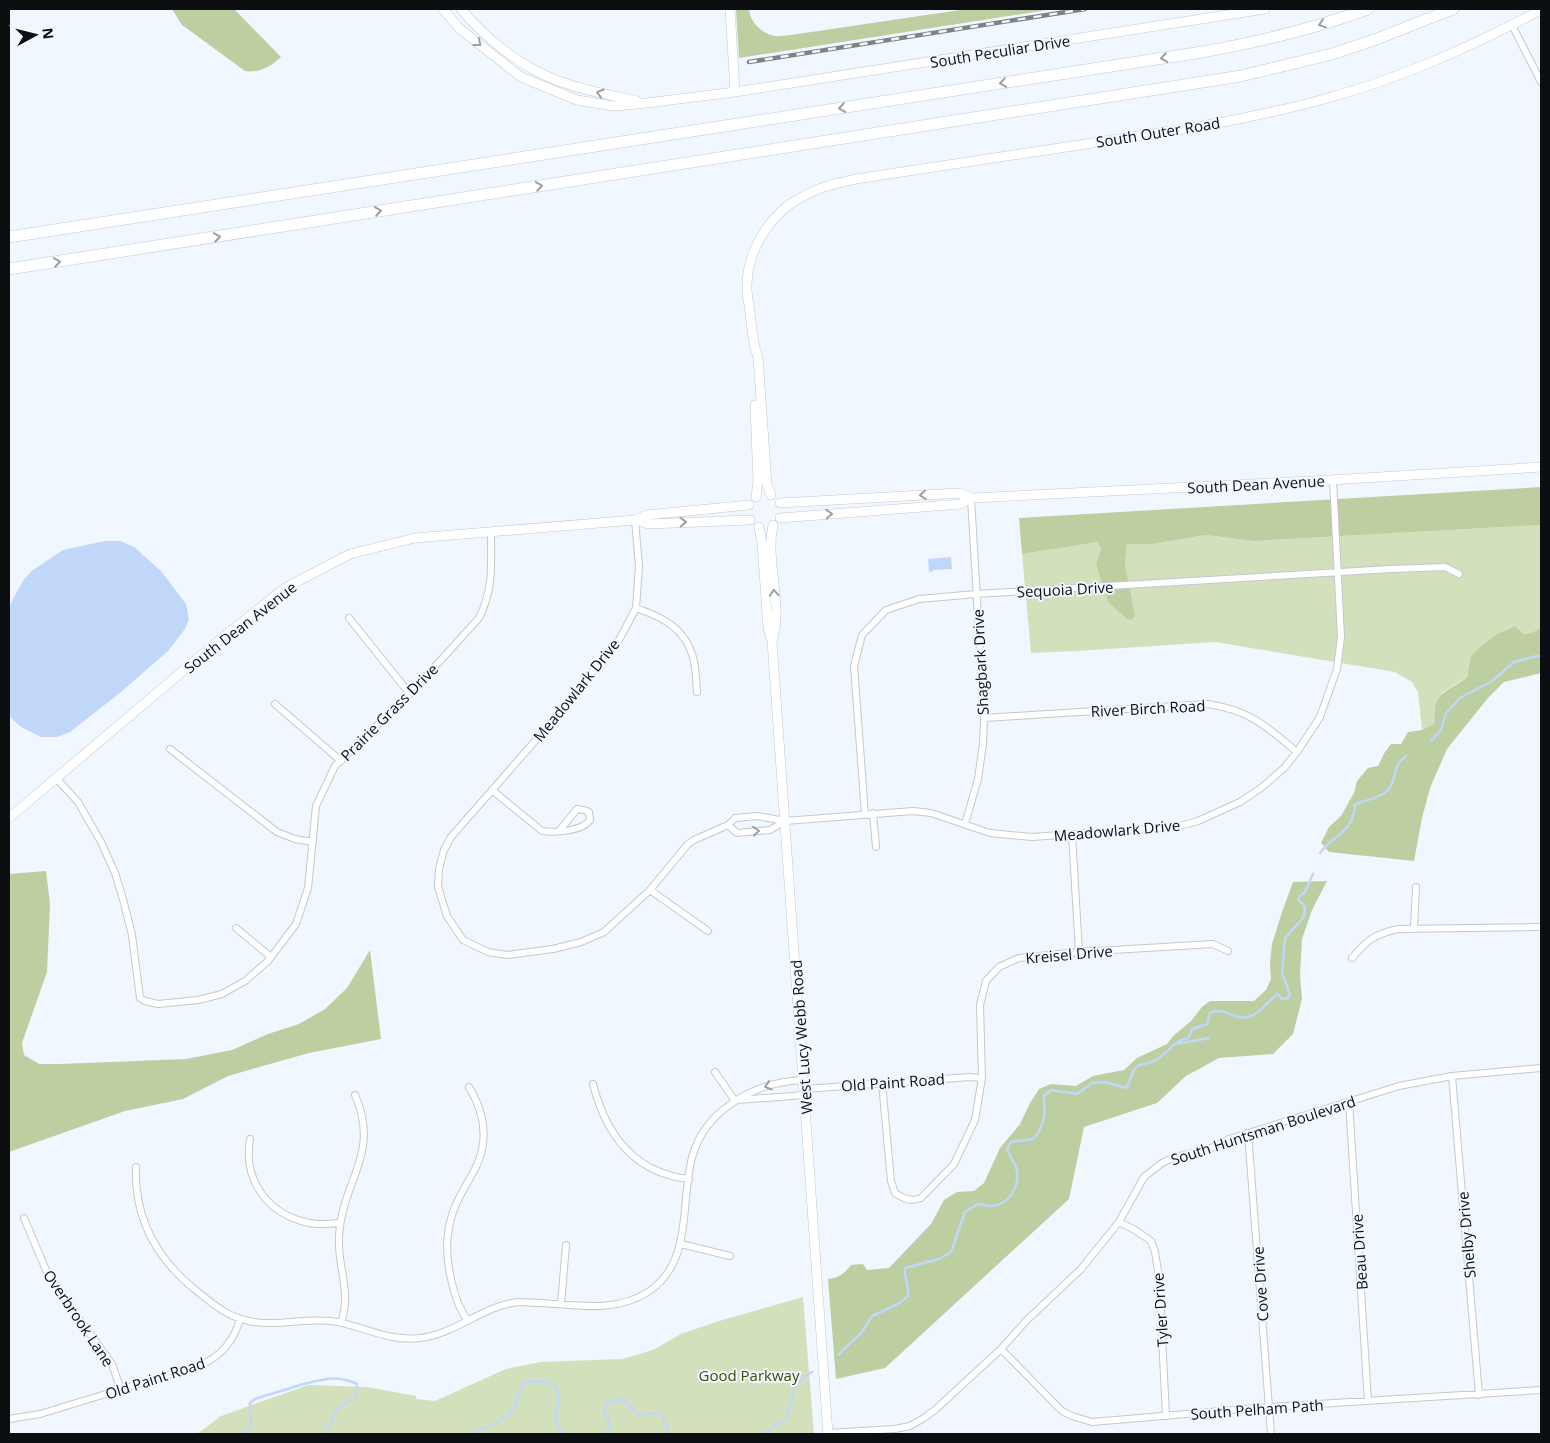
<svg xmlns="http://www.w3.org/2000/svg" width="1550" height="1443" viewBox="0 0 1550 1443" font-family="'Open Sans',sans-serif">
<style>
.green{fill:#d2e1bb}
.forest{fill:#bdcfa0}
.water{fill:#c1d7fa}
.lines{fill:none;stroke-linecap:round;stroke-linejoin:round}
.stream{stroke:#c1d7fa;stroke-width:2.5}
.street-casing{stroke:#c0cad2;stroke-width:8}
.secondary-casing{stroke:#c0cad2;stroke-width:10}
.highway-casing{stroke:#c0cad2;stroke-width:12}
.street{stroke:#fff;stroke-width:6}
.secondary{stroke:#fff;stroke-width:9}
.highway{stroke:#fff;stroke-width:11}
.rail-casing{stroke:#7d8287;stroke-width:4.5}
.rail{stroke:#f0f7fe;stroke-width:2.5;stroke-dasharray:8;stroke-linecap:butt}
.oneway{stroke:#9e9fa0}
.labels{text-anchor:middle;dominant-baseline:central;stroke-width:4;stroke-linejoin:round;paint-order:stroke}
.street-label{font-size:15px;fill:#0c0f12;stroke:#f0f7fe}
.park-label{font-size:15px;fill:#384b00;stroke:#f0f7fe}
</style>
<rect width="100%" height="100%" fill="#f0f7fe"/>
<path class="green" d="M1541,525V628L1531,633L1524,634L1515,626L1506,629L1471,656L1467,677L1443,692L1435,707L1434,724L1422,730L1418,692L1412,682L1395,672L1215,642L1077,651L1031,653L1022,554L1098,542L1101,549L1096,564L1135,615L1125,564L1127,544H1152L1206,535L1253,541Z
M803,1297L814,1434H197L221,1416L308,1385L367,1387L416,1396V1399L435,1401L506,1369L540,1362L622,1359L653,1350L681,1334L719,1321Z"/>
<path class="forest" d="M172,9H234L281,57C270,67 260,73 245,71L182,25Z
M736,9H749C750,22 761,33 775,36C780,37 786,35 791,35L967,9H1054L739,58Z
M1541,487V525L1253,541L1206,535L1152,544H1127L1125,564L1135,615L1131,620L1126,618L1108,602L1096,564L1101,549L1098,542L1022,554L1019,518Z
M1515,626L1524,634L1531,633L1541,628V673L1504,682L1488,698L1447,749L1430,788L1422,818L1414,861L1329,852L1321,843L1329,827L1341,816L1354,793L1357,781L1368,768L1378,766L1385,752L1391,744H1401L1408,732L1422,730L1434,724C1435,719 1434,713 1435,708C1437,691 1456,687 1467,677L1471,656C1483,643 1498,632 1515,626Z
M46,871L50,904L47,972L22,1043L24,1055L39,1064H60L186,1059L232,1050L268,1034L299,1024L325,1009L347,988L370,950L381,1039L309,1053L228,1076L183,1099L125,1111L9,1152V874Z
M1327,881L1312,910L1302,939L1300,975L1302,999L1293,1034L1273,1054L1219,1058L1186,1076L1157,1103L1084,1127L1069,1199L885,1368L836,1379L828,1279C839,1278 844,1274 851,1265L863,1264L867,1270L889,1268L931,1224L944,1200L957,1192L974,1191L984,1183L1000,1148L1020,1124L1030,1103L1039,1089L1051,1084L1076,1086L1093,1076L1124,1070L1137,1058L1167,1044L1173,1036L1191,1021L1202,1007L1210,1001H1254L1266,990L1271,979L1270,963L1272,944L1283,909L1293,882Z"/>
<path class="water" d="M105,541H120L134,547L161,571L186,604L189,619L185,629L168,651L121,692L70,732L57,737H41L21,727L9,716V608L14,597L24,579L33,570L63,550Z
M951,557L952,569L933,570L932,572H929L928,559Z"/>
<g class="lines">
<path class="stream" d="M1431,741L1441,730L1446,713L1460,698L1492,681L1514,662L1541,655
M1320,853C1334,834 1354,832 1355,805C1365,799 1380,799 1388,790C1398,779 1391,767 1406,756
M1177,1044L1209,1038
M838,1355L862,1332L872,1316L898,1304L908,1296C909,1285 904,1279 905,1268L939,1259L951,1252L965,1212L978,1204C982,1204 989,1207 993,1206C1011,1203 1021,1184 1016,1167C1014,1161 1009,1156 1007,1149L1011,1142L1033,1139C1045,1126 1045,1114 1044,1096L1051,1090L1077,1094L1092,1083L1105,1082L1126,1088C1130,1082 1131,1076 1134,1070C1139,1062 1147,1065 1154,1061C1169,1054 1172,1040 1189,1038L1192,1029L1207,1024L1210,1013C1224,1006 1235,1021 1249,1017C1260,1014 1268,1000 1278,994L1282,999L1288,998L1290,994L1282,973L1285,938L1304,917L1305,911L1304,905L1298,900L1300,896L1305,892L1313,874
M244,1434L251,1426L250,1403L255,1399C270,1394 285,1390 300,1385C322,1380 335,1374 357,1384C359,1403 345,1400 336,1412C332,1417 329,1427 326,1434
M475,1434C482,1427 491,1426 500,1421C516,1411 517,1397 524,1381L547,1382L555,1385C566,1403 544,1420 565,1434
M605,1434L611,1428L604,1409L605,1405C630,1391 624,1408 639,1414C645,1416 654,1413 660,1412L662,1415L669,1434
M764,1434L788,1417C793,1396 791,1383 812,1372"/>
<defs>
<path id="street" d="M1512,25L1541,82
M635,520L639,566L636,608L619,640L529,748L451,837L444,850L439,869L438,887L447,916L463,940L488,952L507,955L553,949L581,942L604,932L650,890L688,844L694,840L728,825L735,818L757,816L785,821L913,811L931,813L990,833L1032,837L1176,827L1198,821L1240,802L1261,788L1284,768L1297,752L1320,717L1337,669L1341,637L1333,480
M636,608C662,617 685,628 693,657C696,668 696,681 697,692
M349,618L410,694
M275,704L341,761
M984,718L1208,704C1249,710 1266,726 1297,752
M170,749L277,832L295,839L313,842
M56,778L78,802L101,842L115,873L123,899L132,935L140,998L145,1001L158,1004L198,1000L222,994L245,981L268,961L296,924L308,888L316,806L335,766L412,692L479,618C494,588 491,563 491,531
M492,790L542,831C555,833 583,831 590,820L589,812L584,810L577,809L560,830
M873,813L876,847
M865,814L854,666L862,635L886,610L919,599L976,594L1391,569L1445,567L1459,574
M965,824L978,779L983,744L984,718L971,498
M728,825L737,833L770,830L785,821
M1072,835L1079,952
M650,890L708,931
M236,928L271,957
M1414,928L1416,887
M1352,958C1367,940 1375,934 1398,929L1541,927
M715,1072L735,1101
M1452,1076L1479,1395
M882,1083L891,1181L895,1193C904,1199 911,1202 921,1198L954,1164L975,1120L982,1078L980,1005L986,981L999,967L1019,958L1079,952L1213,944L1228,951
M593,1084C606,1135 634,1173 689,1179
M804,1089L970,1077L982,1078
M737,1100L805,1095
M1349,1102L1368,1401
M1248,1133L1271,1434
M250,1139C243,1180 267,1214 309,1223C319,1225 329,1224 340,1223
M136,1167C134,1220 157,1260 198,1292C214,1305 228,1317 249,1321C276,1327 303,1318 331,1321C362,1325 387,1342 420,1338C456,1334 482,1306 518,1302C526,1302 533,1303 541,1303C576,1305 615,1313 648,1292C695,1261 679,1200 693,1154C700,1132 713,1116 731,1104C753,1088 778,1081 804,1080
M24,1218L46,1270L75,1313L112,1364L121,1390
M1119,1222L1135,1230L1151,1241L1155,1252L1159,1277L1166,1416
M681,1244L730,1256
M561,1304L566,1245
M468,1321C459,1309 455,1297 452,1283C446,1260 445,1237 452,1215C457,1198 468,1183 476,1167C489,1140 484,1112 469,1087
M341,1323C352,1290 337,1268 339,1236C342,1180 381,1155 355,1095
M1001,1349L1062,1411L1072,1416L1092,1422L1269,1407L1541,1390
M9,1419L40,1414L201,1365C221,1356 234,1341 240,1319
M828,1433L895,1429L910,1426L924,1418L936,1409L1001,1349L1026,1321L1081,1269L1119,1222L1144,1177L1162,1163L1175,1157L1209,1149L1229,1139L1399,1086L1452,1076L1541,1068"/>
<path id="secondary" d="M443,9L460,29L521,77L577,100L614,106L647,103L735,92L1265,9
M461,9C485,38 520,66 556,80C582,90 610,95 637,101
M730,9L735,92
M755,405L758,481L756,497
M771,495L767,485L758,357C752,342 752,327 750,312C749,304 747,296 747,289C746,252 769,214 802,197C819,187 837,183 856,179L1197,127C1240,119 1282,111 1324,99C1400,79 1472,46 1541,10
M780,503L959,493L971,498
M780,518L961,504L971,498L1331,480L1541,467
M635,520L648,524L750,520
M759,527L762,543L768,628L772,641L828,1434
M772,641C784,607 765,562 773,525
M9,818L216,643L285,588L350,554L415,538L635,520L647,515L749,505"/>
<path id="highway" d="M9,237L1202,52C1259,42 1313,29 1368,9
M9,269L1241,76L1332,54L1374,40L1453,9"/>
</defs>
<use href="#street" class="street-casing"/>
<use href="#secondary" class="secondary-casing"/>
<use href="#highway" class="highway-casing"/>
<use href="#street" class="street"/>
<use href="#secondary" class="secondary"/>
<use href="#highway" class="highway"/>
<defs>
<path id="rail" d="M749,62L1085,9"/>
</defs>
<use href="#rail" class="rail-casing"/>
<use href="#rail" class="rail"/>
</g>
<defs><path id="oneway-chevron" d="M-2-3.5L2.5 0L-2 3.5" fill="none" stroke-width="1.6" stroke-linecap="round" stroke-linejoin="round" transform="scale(1.25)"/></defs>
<g class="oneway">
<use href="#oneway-chevron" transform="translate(1322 24) rotate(162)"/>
<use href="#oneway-chevron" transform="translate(478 43) rotate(38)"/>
<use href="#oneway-chevron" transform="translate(1164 58) rotate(171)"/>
<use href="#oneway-chevron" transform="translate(1003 83) rotate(171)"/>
<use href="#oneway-chevron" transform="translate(600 93) rotate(-164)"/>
<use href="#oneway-chevron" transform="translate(842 108) rotate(171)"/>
<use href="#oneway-chevron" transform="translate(539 186) rotate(-9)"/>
<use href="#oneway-chevron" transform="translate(378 211) rotate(-9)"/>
<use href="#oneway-chevron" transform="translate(217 237) rotate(-9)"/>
<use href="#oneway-chevron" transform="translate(57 262) rotate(-9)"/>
<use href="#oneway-chevron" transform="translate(923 495) rotate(176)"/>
<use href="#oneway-chevron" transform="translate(829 514) rotate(-4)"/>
<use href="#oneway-chevron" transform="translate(683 522) rotate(-2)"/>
<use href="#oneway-chevron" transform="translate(774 593) rotate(-94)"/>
<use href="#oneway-chevron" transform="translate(756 831) rotate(-5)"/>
<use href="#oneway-chevron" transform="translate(768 1086) rotate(163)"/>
</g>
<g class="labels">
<g class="street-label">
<text transform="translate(1000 51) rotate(-9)">South Peculiar Drive</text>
<text transform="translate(1158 132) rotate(-9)">South Outer Road</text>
<text transform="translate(1256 484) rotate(-3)">South Dean Avenue</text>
<text transform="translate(1065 589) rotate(-3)">Sequoia Drive</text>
<text transform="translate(240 627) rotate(-38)">South Dean Avenue</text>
<text transform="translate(980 662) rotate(-93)">Shagbark Drive</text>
<text transform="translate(576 690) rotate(-51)">Meadowlark Drive</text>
<text transform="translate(1148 708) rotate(-3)">River Birch Road</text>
<text transform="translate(389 712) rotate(-45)">Prairie Grass Drive</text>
<text transform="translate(1117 830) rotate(-5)">Meadowlark Drive</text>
<text transform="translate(1069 954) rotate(-5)">Kreisel Drive</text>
<text transform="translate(801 1037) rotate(-94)">West Lucy Webb Road</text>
<text transform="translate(893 1082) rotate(-4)">Old Paint Road</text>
<text transform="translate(1263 1130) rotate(-18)">South Huntsman Boulevard</text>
<text transform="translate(1466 1235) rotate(-95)">Shelby Drive</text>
<text transform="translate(1359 1252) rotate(-94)">Beau Drive</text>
<text transform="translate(1260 1284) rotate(-94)">Cove Drive</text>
<text transform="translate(1160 1310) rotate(-94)">Tyler Drive</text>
<text transform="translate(79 1318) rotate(56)">Overbrook Lane</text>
<text transform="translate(155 1378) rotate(-18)">Old Paint Road</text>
<text transform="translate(1257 1409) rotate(-4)">South Pelham Path</text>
</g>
<g class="park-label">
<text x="749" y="1375">Good Parkway</text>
</g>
</g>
<rect width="1550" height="1443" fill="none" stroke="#0c0f12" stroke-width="20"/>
<g transform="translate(35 35) rotate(83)" stroke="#f0f7fe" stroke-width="4" paint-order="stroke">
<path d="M0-4L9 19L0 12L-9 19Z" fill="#0c0f12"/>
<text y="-8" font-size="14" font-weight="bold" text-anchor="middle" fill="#0c0f12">N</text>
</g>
</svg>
